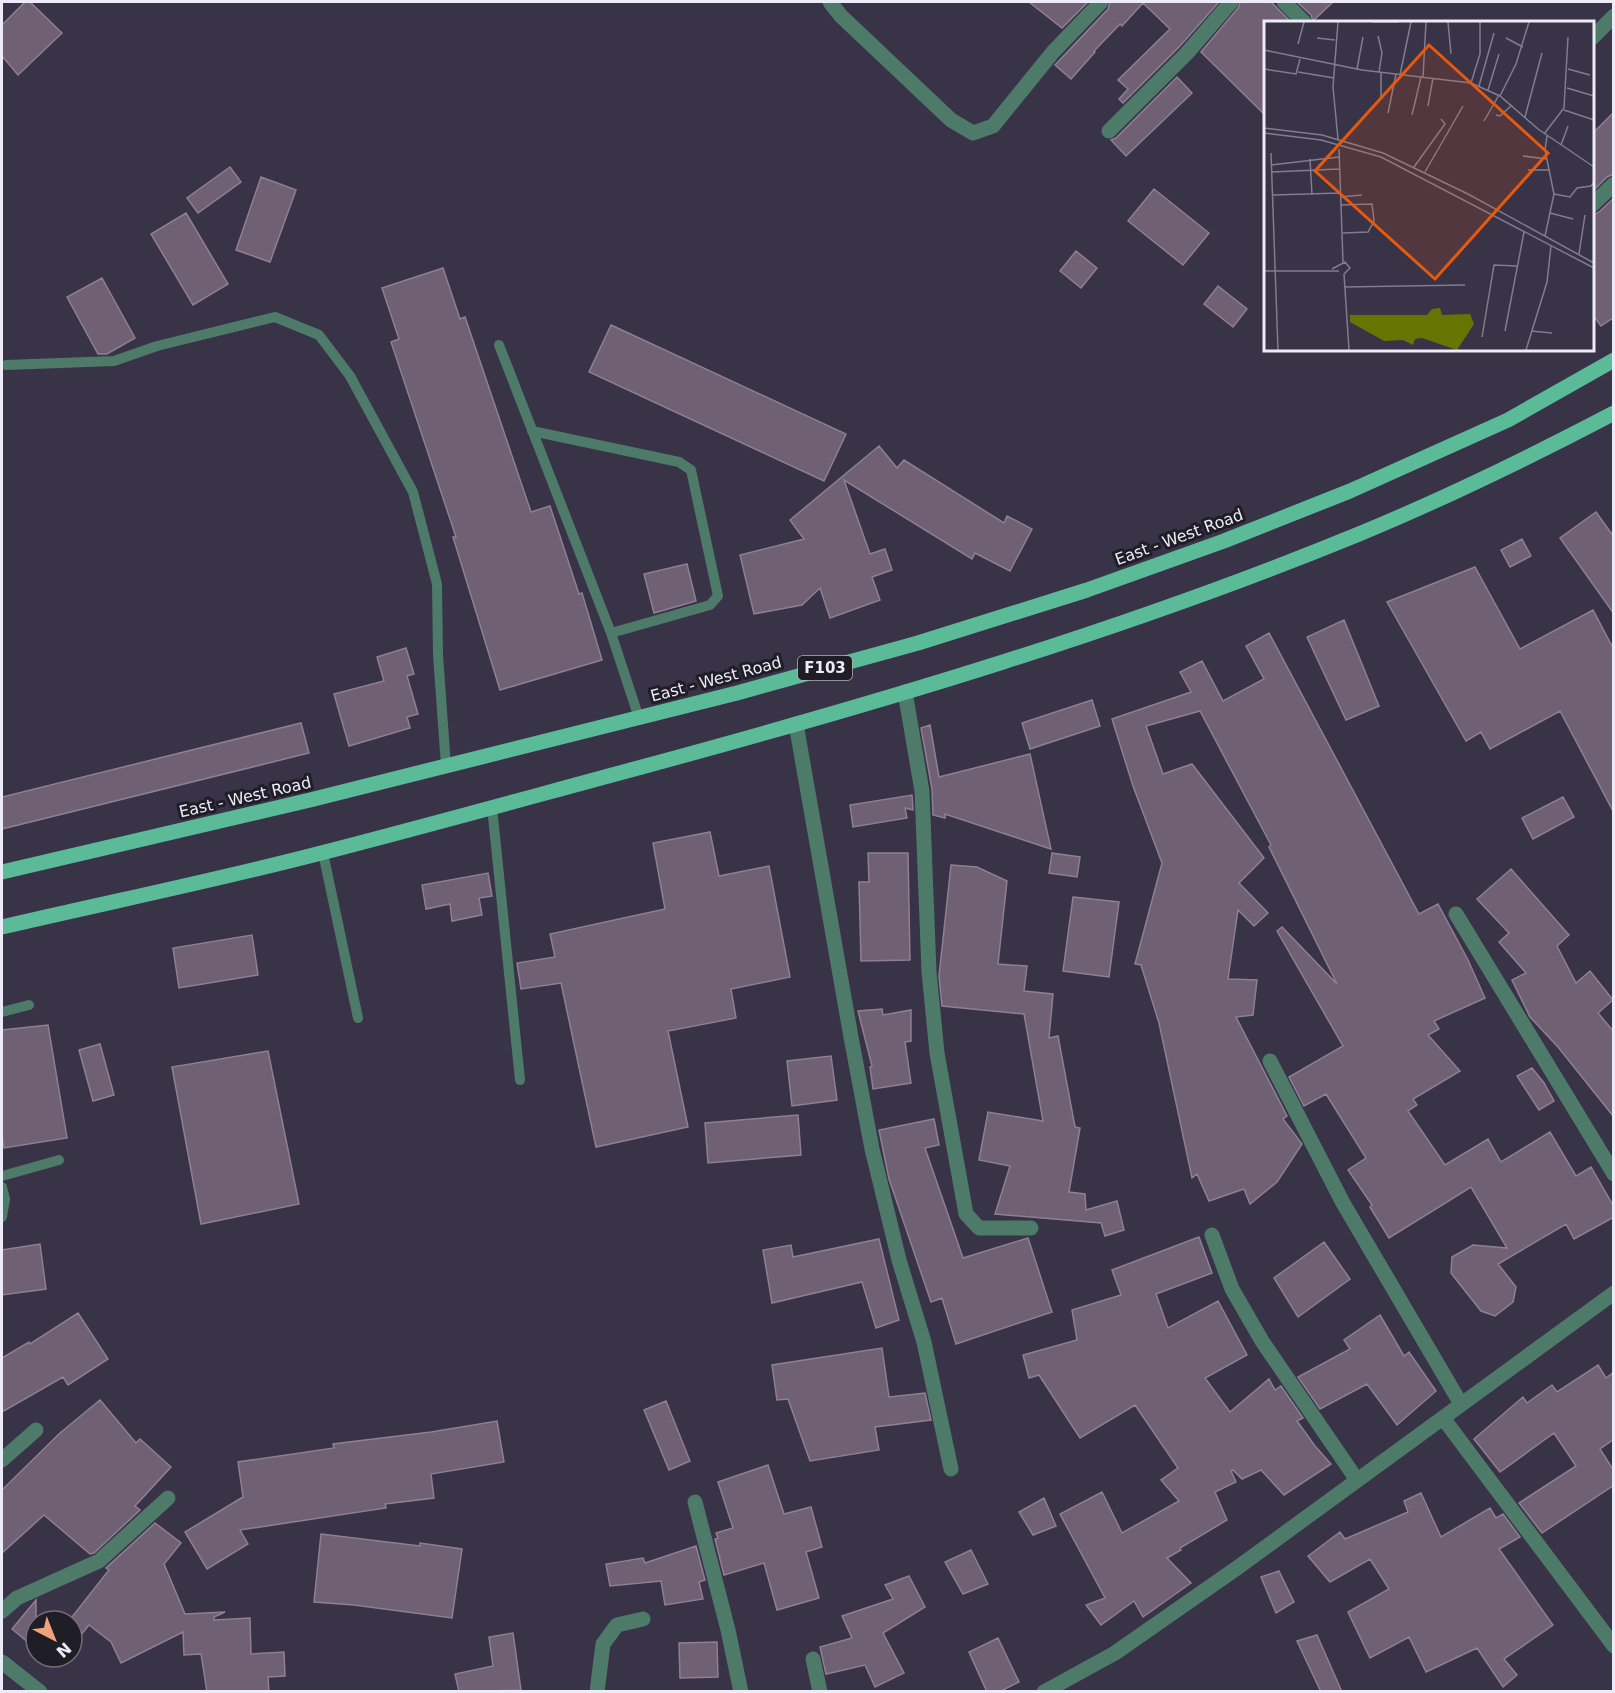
<svg xmlns="http://www.w3.org/2000/svg" width="1615" height="1693" viewBox="0 0 1615 1693" font-family="'DejaVu Sans',sans-serif">
<style>
.building{fill:#6f6073;stroke:#8f7f94;stroke-width:1.5}
.lines{fill:none;stroke-linecap:round;stroke-linejoin:round}
.service{stroke:#4e7a69;stroke-width:10}
.minor{stroke:#4e7a69;stroke-width:15}
.primary{stroke:#5bbb99;stroke-width:15}
.labels{text-anchor:middle;dominant-baseline:central;stroke-width:6;stroke-linejoin:round;paint-order:stroke}
.shield{fill:#1f1d26;stroke:#b0adb9;stroke-width:1.5}
.shield-label{font-size:15px;font-weight:bold;fill:#eeebf8}
.street-label{font-size:16px;fill:#eeebf8;stroke:#1f1d26}
.inset-road{fill:none;stroke:#817d8e;stroke-width:1.5}
.view{fill:#e8590c;fill-opacity:0.15;stroke:#e8590c;stroke-width:3}
.inset-edge{fill:none;stroke:#eeebf8;stroke-width:3}
</style>
<rect width="100%" height="100%" fill="#383347"/>
<path class="building" d="M25,2H30L62,33L18,75L2,56V25Z
M1029,2H1088L1062,28Z
M1110,2H1219L1180,46L1123,103L1119,99L1128,89L1118,80L1170,29L1143,3L1122,26L1120,24L1094,51L1095,52L1071,79L1055,65L1108,9Z
M1240,2H1271L1291,22H1266V116L1201,52L1238,8Z
M1297,2H1333L1313,21L1311,15Z
M1177,77L1192,93L1126,156L1111,140L1116,138Z
M1614,112V174L1607,177L1593,191V133Z
M230,167L241,182L198,213L187,198Z
M261,177L296,190L270,262L236,250Z
M1154,189L1209,233L1183,265L1128,221Z
M1614,198V317L1601,326L1593,315V215L1599,212Z
M186,213L228,284L193,305L151,234Z
M1076,251L1097,268L1081,288L1060,271Z
M443,268L460,319L465,317L531,512L550,506L579,594L582,593L602,660L500,690L453,537H456L391,342L399,339L382,288Z
M102,278L135,338L107,354H98L67,297Z
M1218,286L1247,309L1233,327L1204,304Z
M611,325L846,434L824,481L589,372Z
M879,446L897,468L904,460L1004,523L1007,516L1032,529L1010,571L975,553L972,559L844,480L870,554L885,549L892,570L872,577L880,600L830,618L820,588L802,605L754,614L740,555L804,539L790,520Z
M1596,512L1614,537V614L1560,538Z
M1522,539L1531,556L1510,567L1501,550Z
M687,564L696,601L654,613L644,574Z
M1475,567L1520,649L1593,610L1614,650V813L1560,711L1490,749L1481,732L1466,741L1387,602Z
M1344,620L1379,706L1346,720L1307,637Z
M1269,633L1419,914L1438,904L1468,960L1485,998L1434,1021L1439,1029L1428,1035L1460,1071L1413,1099L1417,1105L1408,1111L1445,1165L1488,1139L1501,1162L1550,1132L1576,1176L1591,1167L1614,1207V1217L1574,1239L1566,1224L1498,1264L1516,1287L1513,1302L1495,1316L1481,1311L1451,1273L1452,1257L1473,1245L1507,1248L1471,1187L1389,1238L1370,1207L1372,1205L1348,1170L1366,1158L1326,1094L1304,1106L1289,1077L1343,1046L1277,931L1282,927L1337,984L1269,847L1271,845L1200,711L1146,726L1163,774L1192,764L1264,858L1239,883L1268,913L1254,926L1238,910L1228,979L1257,980L1253,1015L1236,1017L1287,1116L1283,1119L1302,1144L1277,1182L1250,1204L1244,1189L1209,1201L1197,1174L1192,1178L1159,1023L1141,965L1135,964L1162,863L1133,786L1112,719L1191,692L1180,672L1202,661L1223,701L1264,679L1246,646Z
M406,648L414,674L407,676L418,714L407,717L410,728L349,746L334,694L384,681L377,657Z
M1092,700L1100,726L1030,749L1022,723Z
M301,723L309,753L2,829V797Z
M930,725L939,777L1030,754L1051,849L945,814V818L933,815L932,789L921,728Z
M912,795L913,810L905,808L907,818L853,827L850,805Z
M1563,797L1574,817L1533,839L1522,818Z
M710,832L719,876L769,866L790,977L731,989L736,1018L668,1031L688,1127L596,1147L561,983L521,989L517,963L555,957L550,934L665,909L653,843Z
M868,853H908L910,960L861,961L859,882H869Z
M1052,853L1080,857L1077,877L1049,873Z
M951,865L977,867L1007,881L998,964L1027,966L1024,991L1053,994L1049,1038L1058,1036L1075,1127L1080,1128L1069,1192L1085,1194L1086,1210L1117,1201L1124,1230L1105,1236L1101,1223L995,1214L1010,1166L979,1160L988,1112L1043,1121L1024,1014L942,1006L939,976Z
M1511,869L1569,935L1557,946L1576,983L1590,971L1613,1000L1598,1013L1614,1032V1117L1558,1047L1530,1017L1512,980L1526,973L1499,942L1509,933L1477,899Z
M488,873L492,896L479,898L482,915L452,921L450,904L426,909L422,885Z
M1073,897L1119,902L1109,977L1063,971Z
M252,935L258,975L179,988L173,948Z
M882,1009L883,1015L911,1010V1041L905,1042L911,1083L873,1089L870,1067L872,1066L858,1011Z
M48,1025L67,1138L4,1148L2,1135V1030Z
M100,1044L114,1095L93,1101L79,1050Z
M268,1051L299,1204L201,1224L172,1067Z
M831,1056L837,1100L792,1106L787,1061Z
M1532,1068L1544,1083L1554,1101L1539,1110L1517,1076Z
M798,1115L801,1155L708,1163L705,1123Z
M934,1119L939,1145L925,1148L963,1258L1028,1238L1052,1312L956,1344L942,1298L931,1302L889,1179L879,1130Z
M1199,1237L1212,1273L1156,1294L1168,1328L1218,1301L1247,1355L1205,1378L1230,1412L1269,1379L1275,1390L1281,1386L1303,1418L1297,1421L1315,1446L1331,1464L1284,1495L1261,1470L1242,1479L1233,1470L1231,1471L1236,1482L1215,1492L1227,1520L1180,1548L1181,1550L1167,1558L1191,1583L1143,1617L1134,1601L1101,1625L1086,1605L1105,1598L1060,1514L1102,1492L1122,1533L1179,1501L1161,1480L1178,1468L1135,1405L1080,1438L1039,1375L1029,1378L1023,1355L1077,1340L1072,1310L1121,1295L1112,1270Z
M879,1239L899,1320L876,1328L862,1282L772,1303L763,1250L791,1245L793,1257Z
M1324,1242L1350,1279L1298,1317L1274,1278Z
M40,1244L46,1289L2,1295V1250Z
M78,1313L108,1359L68,1385L63,1377L2,1412V1358L29,1342L30,1344Z
M1380,1315L1404,1356L1409,1352L1436,1391L1397,1425L1367,1384L1320,1409L1298,1377L1350,1349L1344,1340Z
M882,1348L889,1397L925,1393L931,1420L875,1427L879,1450L810,1461L788,1399L777,1400L772,1365Z
M1598,1365L1606,1378L1614,1372V1439L1600,1449L1614,1471V1485L1542,1533L1519,1503L1576,1466L1554,1433L1500,1472L1474,1439L1523,1397L1527,1403L1552,1385L1557,1392Z
M100,1400L136,1443L140,1439L171,1467L135,1506L140,1510L94,1553L90,1554L44,1515L2,1553V1490L60,1433Z
M666,1401L690,1461L669,1470L644,1410Z
M497,1421L504,1462L431,1474L434,1498L385,1504L386,1508L240,1530L248,1544L207,1569L185,1532L243,1497L238,1462L334,1448L333,1444L431,1432Z
M768,1465L784,1514L811,1507L822,1547L806,1552L819,1598L777,1610L764,1563L724,1575L715,1539L718,1538L716,1533L733,1528L718,1482Z
M1421,1493L1441,1537L1490,1508L1496,1518L1503,1514L1520,1537L1499,1549L1553,1625L1504,1659L1517,1675L1503,1687L1477,1648L1426,1672L1409,1637L1370,1658L1348,1612L1389,1589L1370,1559L1330,1582L1308,1556L1340,1532L1345,1539L1408,1512L1404,1501Z
M1044,1498L1056,1526L1033,1535L1019,1512Z
M155,1523L181,1543L164,1564L185,1614L225,1612L214,1617V1620L250,1618L251,1654L284,1652L285,1676L268,1677L269,1692H207L201,1654L184,1655L183,1632L121,1663L111,1642L89,1625L72,1646V1617L109,1570L106,1568Z
M321,1534L420,1546V1543L462,1549L452,1618L354,1605L314,1602Z
M696,1546L705,1580L699,1582L703,1599L665,1605L661,1581L610,1586L606,1564L643,1558L645,1563Z
M971,1550L988,1584L963,1594L945,1562Z
M1279,1571L1294,1602L1276,1613L1261,1577Z
M909,1576L925,1607L883,1633L904,1673L875,1687L865,1665L826,1674L820,1647L852,1638L842,1616L893,1599L885,1585Z
M36,1600V1649L12,1629Z
M513,1633L521,1690L459,1692L455,1674L493,1666L489,1637Z
M1317,1635L1342,1692H1321L1297,1641Z
M998,1638L1019,1682L999,1692H987L969,1652Z
M717,1642L718,1677L680,1678L679,1643Z"/>
<g class="lines">
<path class="service" d="M499,345L611,633L639,718
M6,365L114,361L157,346L275,317L319,335L350,376L413,492L437,584L438,655L446,766
M532,431L679,462L691,470L718,596L710,605L611,633
M492,807L520,1080
M323,853L358,1018
M2,1012L29,1005
M2,1176L59,1160
M2,1187L5,1199L2,1217"/>
<path class="minor" d="M830,2L841,16L951,120L973,133L993,126L1053,52L1101,2
M1284,2L1304,22
M1592,38L1614,16
M1109,131L1187,53L1231,2
M1592,205L1614,184
M905,692L922,791L929,972L937,1053L966,1214L979,1228H1031
M796,724L851,1037L872,1149L899,1260L924,1342L951,1469
M1456,914L1614,1174
M1270,1061L1343,1203L1461,1404
M1212,1235L1232,1289L1262,1341L1357,1480
M1443,1418L1614,1646
M2,1460L36,1430
M695,1502L728,1630L741,1692
M2,1611L17,1598L99,1561L168,1498
M813,1659L820,1692
M2,1662L40,1692
M597,1692L603,1644L617,1625L643,1619
M1044,1692L1115,1653L1237,1568L1614,1293"/>
<path class="primary" d="M2,872L310,800L737,693L918,643L1087,590L1224,541L1350,491L1508,420L1614,360
M2,927C109,902 218,880 325,852C430,825 534,796 638,768C882,702 1125,630 1359,534C1446,498 1530,457 1614,413"/>
</g>
<g class="labels">
<rect class="shield" x="798" y="656" width="54" height="24" rx="4.5"/>
<g class="shield-label">
<text x="825" y="668">F103</text>
</g>
<g class="street-label">
<text transform="translate(1179 537) rotate(-20)">East - West Road</text>
<text transform="translate(716 679) rotate(-15)">East - West Road</text>
<text transform="translate(245 797) rotate(-13)">East - West Road</text>
</g>
</g>
<g transform="translate(1264 21)">
<rect width="330" height="330" fill="#383347"/>
<path d="M176,287L178,294L206,293L210,303L193,329L158,317L151,318L149,324L139,319L120,320L86,301V294H163L168,288Z" fill="#667502"/>
<path class="inset-road" d="M108,1H134M184,1L187,33M114,15L118,32L115,51M53,17L71,19M242,17L259,26M34,23L40,1M0,29L98,49L207,62L236,75L274,108L330,146M0,48L32,53L36,38M93,48L99,16M304,48L326,54M34,51L70,57M117,52V77M136,54L147,1M159,56L162,1M207,62L216,33V1M215,65L230,12M303,67L330,75M224,69L235,33M236,75L252,43L265,1M164,85L169,57M300,89L330,99M124,92L132,53M148,94L157,56M232,94L236,95L248,84M261,96L278,32M220,100L235,74M0,107L58,114L119,132L204,173L330,242M0,112L57,119L117,136L330,247M280,113L300,87L304,16M74,118L69,66L74,1M297,124L304,105M75,128L79,241M7,132L14,329M259,135L283,138M46,138L48,174M7,144L75,136M150,146L181,103L177,98M264,149H286M8,151L75,148M161,151L199,85M290,173L306,176L313,167L327,165L330,161M9,174L76,172M76,176L98,174M77,184L108,183L110,200L104,211L79,212M286,192L309,198M281,215L290,173L281,129L283,115M315,233L321,194M68,248L81,241L86,247L80,253M0,250H75M80,253L85,329M80,266L201,264M241,310L260,211M267,310L288,312M218,316L230,244L253,245M262,329L283,261L287,225"/>
<path class="view" d="M165,24L284,132L171,258L51,150Z"/>
<rect width="330" height="330" class="inset-edge"/>
</g>
<rect width="1615" height="1693" fill="none" stroke="#eeebf8" stroke-width="6"/>
<g transform="translate(54 1639) rotate(138)"><circle r="28" fill="#1f1d26" stroke="#726f7a" stroke-width="1.5"/>
<path d="M0-4.5L10 22L0 15L-10 22Z" fill="#f1a17c"/>
<text y="-9" font-size="16" font-weight="bold" text-anchor="middle" fill="#eeebf8">N</text>
</g>
</svg>
